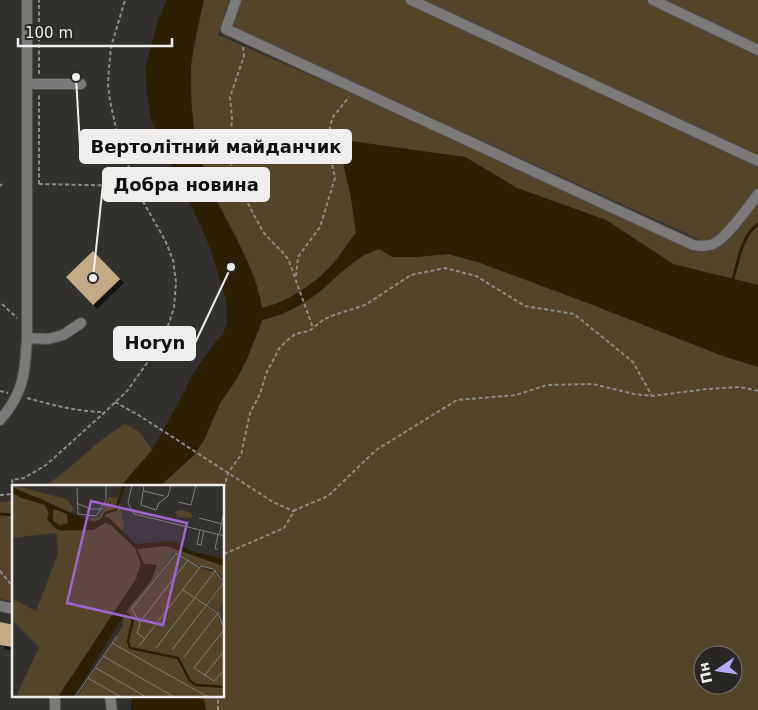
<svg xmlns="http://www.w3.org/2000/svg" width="758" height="710" viewBox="0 0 758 710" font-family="'DejaVu Sans',sans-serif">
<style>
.green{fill:#54442a;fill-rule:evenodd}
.water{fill:#2d1f04}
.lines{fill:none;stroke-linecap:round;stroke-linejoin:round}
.stream{stroke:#2d1f04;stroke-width:3}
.building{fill:#c2aa85;filter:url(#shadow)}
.minor-casing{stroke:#514f4c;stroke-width:12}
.path{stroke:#8c8a88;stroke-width:2;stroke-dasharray:4 2.5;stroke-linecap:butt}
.minor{stroke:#7b7a79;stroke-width:10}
.inset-river{fill:none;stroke:#2d1f04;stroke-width:2.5}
.inset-road{fill:none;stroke:#7e7d7a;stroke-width:1}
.view{fill:#9e66cc;fill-opacity:0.15;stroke:#9e66cc;stroke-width:2.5}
.inset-edge{fill:none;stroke:#efeeec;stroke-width:2.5}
.leader{fill:none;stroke:#efeeec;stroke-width:2}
.callout-dot{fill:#efeeec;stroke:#292724;stroke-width:2}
.callout{fill:#efeeec;stroke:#efeeec;stroke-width:2}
.callout-label{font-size:18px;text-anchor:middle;font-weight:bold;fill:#111}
</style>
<defs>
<filter id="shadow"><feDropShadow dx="4" dy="4" stdDeviation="0" flood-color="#0009"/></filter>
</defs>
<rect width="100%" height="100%" fill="#33312e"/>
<path class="green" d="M204,0H229L218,35L473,146L693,248L708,252L718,248L230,26L239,0H758V285L673,264L606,220L517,188L465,157L351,198L356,233C347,243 341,255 332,265C313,285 288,302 262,308L260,297L237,238L211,189L201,158L194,131L192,111L191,66L196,39Z
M379,249L393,257H416L448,254L478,262L593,305L723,356L758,367V710H206L203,696H224V486H160L194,455L204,440L220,403L236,380L246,361L261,324L262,320L283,314L318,292L340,273L364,255ZM703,655H733V685H703Z
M125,424L139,431L152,450L121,486H45C73,468 95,441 125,424Z
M14,501V602L0,599V502Z"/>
<path class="water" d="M167,0H204C199,22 192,45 191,67C189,108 195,152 211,190C230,232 254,261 262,308C288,302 314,284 332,265C341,255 347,243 356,233L351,198L342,159L344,140L465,157L517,188L606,220L673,264L758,285V367L723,356L593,305L478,262L448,254L416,257H393L379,249C374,251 369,253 364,255C347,265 333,281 318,293C301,306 282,315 262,320L261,324L246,361L236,380L220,403L204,440L194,455L160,486H121L152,450L176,407L193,374L216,341L222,335L227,324L226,299L211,251L203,231L168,158L151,119L147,93L145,68L158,20Z
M132,696H203L206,710H131Z"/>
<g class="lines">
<path class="stream" d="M732,282C739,261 740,238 758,224
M0,514L14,515"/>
</g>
<path class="building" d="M93,251L120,279L93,305L66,277Z
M0,622L14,625V647L0,645Z"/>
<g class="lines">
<defs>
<path id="minor" d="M236,0L226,29L693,245C700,246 706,247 713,244C726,239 749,206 758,194
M411,0L758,161
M653,0L758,50
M27,84H81
M27,338L48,339L63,335L81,323
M0,420C24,393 25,373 27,338V0
M0,606L14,609
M110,696L112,710
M55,710V696"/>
</defs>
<use href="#minor" class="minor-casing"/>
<path class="path" d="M243,47L244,56L230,97L232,118L230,145L231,163L237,183L262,230C270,242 282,249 289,261L313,328
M39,74V0
M39,184V94
M39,184L136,186
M0,186L2,184
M296,276L298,257L320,227L335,178L330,155L328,138L332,118L349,97
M2,304L17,318
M0,391L8,393
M27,398C53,405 78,412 105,412
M115,402L140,416L273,502L293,511L295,510
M224,488L228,473L241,455L250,413L260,394L266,374L280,347L295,334L309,331L323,320L331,316L365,305L411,275L445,268L476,276L525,306L574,314L633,362L652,396
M14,490L12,480L24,478L46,465L105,412L127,391L147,363L167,329L174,308L176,282L173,260L165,240L141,198L124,155L116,128L110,101L108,85L109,68L111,47L125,0
M0,495L14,494
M224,554L284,528L295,510L328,496L376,450L457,400L516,395L547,385L593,384L634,394L652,396L707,389L740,387L758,391
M0,571L14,588
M218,710V696"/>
<use href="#minor" class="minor"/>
</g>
<g transform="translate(12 485)">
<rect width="212" height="212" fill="#33312e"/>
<path d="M0,0L55,14L62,24L58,28L28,13L8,8ZM0,7L33,20L37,29L35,34L41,42L50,46L81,45L93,38L99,40L123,63L129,79L124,94L46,212H4L27,162L0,135V113L24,126L46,69L44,48L0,53ZM97,12L105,13L108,19L112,43L109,45L95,31L85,37L77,34L87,32ZM43,24L55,29V38L47,40L41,36L40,25ZM169,25L179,28L180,33L165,32L163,27ZM154,61L212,81V110L208,124L212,146L206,126L195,119L212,98L211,92L202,84L184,80L163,66L119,127L164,68L188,83L206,88L211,97L193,120L205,128L212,148V212H65L111,141L110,137L118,121L139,96L145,80L132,79L125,64Z" fill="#54442a"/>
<path d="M0,2L80,37L96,32L124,59L161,56L179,66L211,74L212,81L154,61L125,64L132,79L145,80L139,96L118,121L61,212H46L124,94L129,79L123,63L99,40L93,38L81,45H46L35,34L37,29L33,20L7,12L0,7ZM41,24L56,29V38L49,41L41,36Z" fill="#2d1f04" fill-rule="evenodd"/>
<path class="inset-river" d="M91,34L93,28L104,25L112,0M113,127L121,135L116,156L118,163L166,173L178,196L184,200L213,202"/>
<path class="inset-road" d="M120,0L116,18L122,29L213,51M132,0L129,20L144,25L147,18L156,11L159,0M65,3L66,29L84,31L94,15V0M132,6L152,11M166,17L179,20L184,0M64,18L79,24H91M187,33L210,39M188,45L185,59L189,60L192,46M207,50L213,22M206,64H203L206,49M171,105L206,128L213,147M128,137L176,75M211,146L182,183L202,196L213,184M132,153L125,148L128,139L120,124L164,68L188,83M100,158L196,212M127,161L189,81L201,84L212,97L160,165M144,163L204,85M91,171L162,212M172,172L206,128M84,183L134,212M192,191L213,165M76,193L109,212M63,212L105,151"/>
<path class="view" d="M79,16L175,38L151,140L55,118Z"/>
<rect width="212" height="212" class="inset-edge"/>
</g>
<path class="leader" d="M76 77L80 146M93 278L103 184M231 267L195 343"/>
<g class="callout-dot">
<circle cx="76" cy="77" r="5"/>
<circle cx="93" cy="278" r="5"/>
<circle cx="231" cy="267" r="5"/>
</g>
<g class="callout">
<rect x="80" y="130" width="271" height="33" rx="5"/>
<rect x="103" y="168" width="166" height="33" rx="5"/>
<rect x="114" y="327" width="81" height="33" rx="5"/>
</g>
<g class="callout-label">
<text x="216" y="153">Вертолітний майданчик</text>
<text x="186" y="191">Добра новина</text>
<text x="155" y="349">Horyn</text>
</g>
<g transform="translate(718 670) rotate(257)"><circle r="24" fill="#292724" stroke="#787774"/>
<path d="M0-4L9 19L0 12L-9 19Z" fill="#b4acf9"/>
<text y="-8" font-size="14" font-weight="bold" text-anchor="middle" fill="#efeeec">Пн</text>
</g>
<path d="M18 38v8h154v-8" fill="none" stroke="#efeeec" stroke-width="2.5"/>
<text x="25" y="38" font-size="15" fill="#efeeec" stroke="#292724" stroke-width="4" paint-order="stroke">100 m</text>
</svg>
